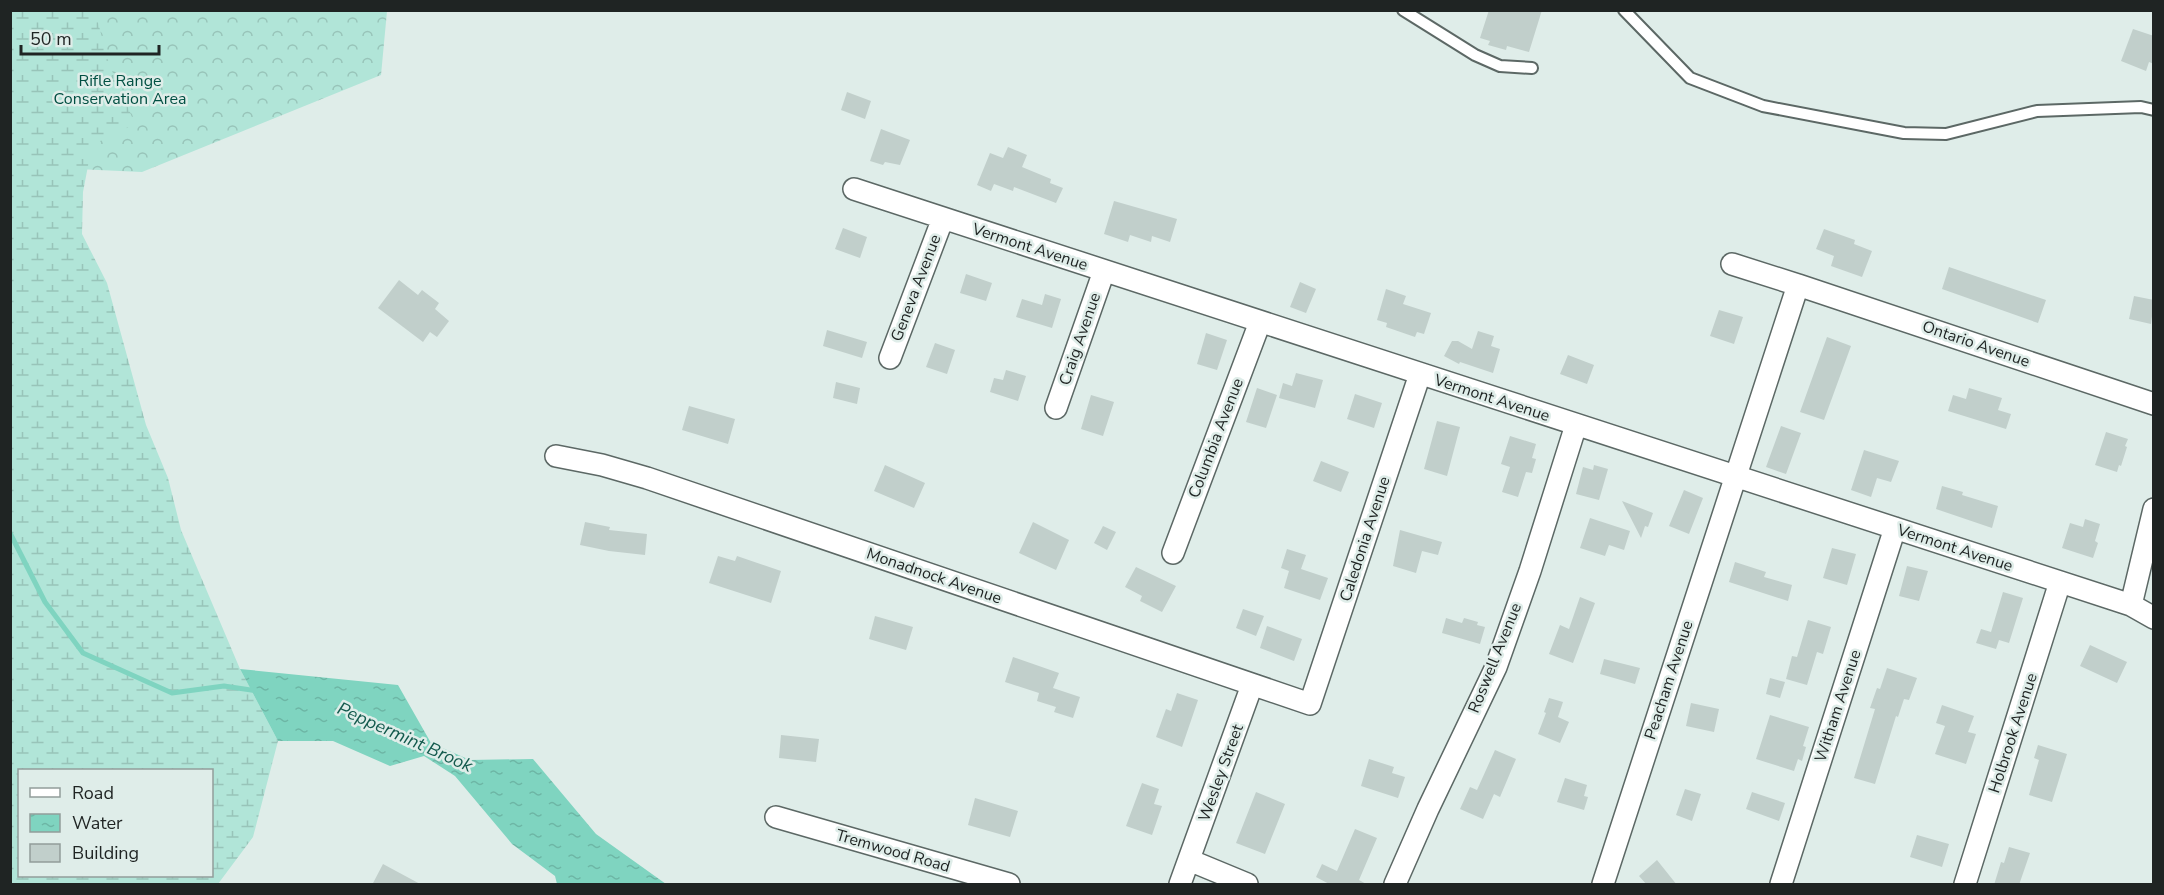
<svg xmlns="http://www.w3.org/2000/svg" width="2164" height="895" viewBox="0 0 2164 895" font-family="'Nunito Sans',sans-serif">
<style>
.forest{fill:url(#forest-crowns)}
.wetland{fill:url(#wetland-marsh);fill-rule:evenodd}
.water{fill:url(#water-ripples)}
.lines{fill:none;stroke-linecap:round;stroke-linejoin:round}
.stream{stroke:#7fd4c0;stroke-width:5}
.building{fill:#c1cfcb}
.service-casing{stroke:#5c6865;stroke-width:14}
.minor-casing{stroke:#5c6865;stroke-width:24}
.service{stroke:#fff;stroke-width:10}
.minor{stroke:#fff;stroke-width:21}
.labels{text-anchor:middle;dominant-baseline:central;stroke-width:5;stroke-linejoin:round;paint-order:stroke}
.park-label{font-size:16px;fill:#004f42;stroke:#dfede9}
.street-label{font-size:16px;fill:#1f2423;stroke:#dfede9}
.water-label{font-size:18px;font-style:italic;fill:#135a4d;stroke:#dfede9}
</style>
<defs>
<pattern id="forest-crowns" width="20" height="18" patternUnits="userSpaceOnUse" patternTransform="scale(1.5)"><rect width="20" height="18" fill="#b1e5d8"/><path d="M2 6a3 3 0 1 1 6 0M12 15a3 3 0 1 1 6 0" fill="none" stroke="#98c4b9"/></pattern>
<pattern id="wetland-marsh" width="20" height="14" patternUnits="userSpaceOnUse" patternTransform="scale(1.5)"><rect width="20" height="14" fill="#b1e5d8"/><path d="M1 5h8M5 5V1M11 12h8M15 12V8" fill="none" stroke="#98c4b9"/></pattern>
<pattern id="water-ripples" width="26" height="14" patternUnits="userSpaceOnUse" patternTransform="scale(1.5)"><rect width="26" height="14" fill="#7fd4c0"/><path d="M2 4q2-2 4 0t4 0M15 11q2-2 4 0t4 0" fill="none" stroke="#6db6a5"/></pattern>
</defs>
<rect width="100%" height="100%" fill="#dfede9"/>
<path class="forest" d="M11,11H387L381,75L142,172L11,166Z"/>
<path class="wetland" d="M10,11H95L109,64L135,124L92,145L83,192L82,234L107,283L146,425L168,478L181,530L240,669L278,741L253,837L218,884H11ZM20,770H212V876H20Z"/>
<path class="water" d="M240,669L398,685L431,743L470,760L533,759L596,834L666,884H557L555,876L512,844L455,776L424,756L390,766L333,741H278Z"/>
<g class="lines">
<path class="stream" d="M10,533L45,602L83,653L172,693L224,686L258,691"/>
</g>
<path class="building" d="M1489,10H1542L1529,52L1507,46L1506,50L1488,45L1490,41L1480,38Z
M2133,29L2154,36V64L2149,62L2146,71L2121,61Z
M847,92L871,101L865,119L841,110Z
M881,129L910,140L900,165L885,162L883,165L870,161Z
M1008,147L1027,155L1022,167L1051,179L1050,183L1063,188L1056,203L1014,187L1013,191L994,184L991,191L977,185L990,153L1003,158Z
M1114,201L1177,219L1170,242L1152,236L1151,242L1130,235L1128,242L1104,234Z
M843,228L867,237L860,258L835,249Z
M1824,229L1855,240L1854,244L1872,251L1862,277L1831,266L1834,256L1816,249Z
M1949,267L2046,300L2038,323L1942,289Z
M966,274L992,283L986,301L960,293Z
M399,280L418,295L422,290L439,303L435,309L449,321L437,337L430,332L423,342L378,308Z
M1300,282L1316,289L1306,313L1290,307Z
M1386,289L1406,296L1403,304L1431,313L1424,334L1417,332L1415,337L1386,327L1387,323L1377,320Z
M1045,294L1061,299L1052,328L1016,317L1022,299L1042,305Z
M2134,296L2154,300L2151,324L2129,319Z
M1719,310L1743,317L1734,344L1710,336Z
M827,330L867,342L862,358L823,346Z
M1478,331L1494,336L1491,346L1500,349L1493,373L1460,362L1459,364L1444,356L1452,341H1458L1472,349Z
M1206,333L1227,340L1217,370L1197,364Z
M1827,337L1851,346L1824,420L1800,412Z
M935,343L955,350L947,374L926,367Z
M1568,355L1594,365L1587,384L1560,374Z
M1006,370L1026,376L1018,401L990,392L994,378L1003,380Z
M1296,373L1323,380L1315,408L1279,398L1283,383L1292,386Z
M836,382L860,388L857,404L833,398Z
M1257,388L1277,395L1266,428L1246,422Z
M1969,388L2002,398L1998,410L2011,414L2006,429L1948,411L1953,395L1966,399Z
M1355,394L1382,403L1374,428L1347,419Z
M1091,395L1114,402L1103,436L1081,429Z
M689,406L735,419L728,444L682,430Z
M1437,421L1460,427L1447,476L1424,469Z
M1781,426L1801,433L1786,474L1766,467Z
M2106,432L2128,439L2125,446L2127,447L2121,466L2119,465L2117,472L2095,465Z
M1510,436L1536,444L1532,458L1536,459L1532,473L1526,472L1518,497L1502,492L1510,467L1501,464Z
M1864,450L1899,461L1891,482L1877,478L1871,497L1851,490Z
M1321,461L1349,472L1341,492L1313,481Z
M885,465L925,483L914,508L874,491Z
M1594,465L1608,469L1599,500L1576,494L1583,467L1593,470Z
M1942,486L1963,492L1962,495L1998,506L1992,528L1936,509Z
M1684,490L1703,498L1689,534L1669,526Z
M1622,501L1653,513L1648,527L1645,526L1641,538Z
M1590,518L1630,531L1624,550L1609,545L1605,556L1580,548Z
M2085,519L2100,524L2095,541L2098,543L2093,558L2062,548L2070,523L2083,527Z
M585,522L610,527L609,530L647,534L645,555L609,551L580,545Z
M1033,522L1069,540L1056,570L1019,553Z
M1103,526L1116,532L1107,550L1094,543Z
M1400,530L1442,542L1438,555L1422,551L1416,573L1393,566Z
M1832,548L1856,554L1847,585L1823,578Z
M1287,549L1306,555L1301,569L1328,578L1320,600L1284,588L1289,571L1281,568Z
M718,556L735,561L737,556L781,571L771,603L709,583Z
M1735,562L1766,572L1764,577L1792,585L1788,601L1729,582Z
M1907,566L1928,571L1919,601L1899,596Z
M1136,567L1176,586L1162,612L1140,601L1142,596L1125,587Z
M2003,592L2023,598L2009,643L1999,640L1996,649L1976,643L1981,629L1991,632Z
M1580,597L1595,603L1573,663L1549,654L1560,625L1569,629Z
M1243,609L1264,616L1256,636L1236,628Z
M875,616L913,627L906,650L869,639Z
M1446,618L1462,623L1464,618L1478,622L1477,625L1485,627L1480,644L1442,633Z
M1808,620L1831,627L1823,654L1817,652L1807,685L1786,679L1792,656L1797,657Z
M1267,626L1302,639L1294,661L1260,648Z
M2090,645L2127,662L2117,683L2080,666Z
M1013,657L1059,673L1053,688L1080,697L1073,718L1054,712L1056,707L1037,701L1039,693L1005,682Z
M1604,659L1640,668L1635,684L1600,674Z
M1887,668L1917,678L1909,700L1904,699L1898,717L1896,716L1875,784L1854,778L1875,709L1870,708L1877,688L1880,689Z
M1770,678L1785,682L1780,698L1766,694Z
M1177,693L1198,700L1182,747L1156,737L1166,709L1171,711Z
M1549,698L1563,702L1558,717L1569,722L1560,743L1538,734L1546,713L1544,712Z
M1691,703L1719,709L1714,732L1686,726Z
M1942,705L1974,716L1968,732L1976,734L1966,764L1935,754L1945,726L1936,723Z
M1770,715L1809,727L1803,746L1806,747L1802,761L1798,759L1794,771L1756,759Z
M781,735L819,739L816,762L779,758Z
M2038,745L2067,754L2052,802L2029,795L2039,760L2034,758Z
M1495,750L1516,759L1500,797L1494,794L1483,819L1460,809L1470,787L1477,790Z
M1369,759L1394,767L1392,773L1405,777L1398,798L1361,786Z
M1565,778L1587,785L1584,796L1588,797L1584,810L1557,802Z
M1142,783L1159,789L1154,804L1162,806L1152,835L1126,826Z
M1685,789L1701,794L1692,821L1676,815Z
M1256,792L1285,804L1265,854L1236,843Z
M1752,792L1785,803L1779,821L1746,809Z
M975,798L1018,811L1010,837L968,825Z
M1355,829L1377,838L1359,880L1368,885H1331L1316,877L1322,864L1337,871Z
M1917,835L1949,844L1942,867L1910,857Z
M2009,847L2030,853L2019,885H1994L2001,862L2004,863Z
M1657,860L1677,885H1647L1639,876Z
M383,864L422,885H372Z"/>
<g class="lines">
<defs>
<path id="service" d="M1403,10L1475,55L1500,66L1532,68
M1624,10L1690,78L1763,106L1904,133L1946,134L2037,111L2141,107L2154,110"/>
<path id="minor" d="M854,189L2131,605L2154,618
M1732,264L1798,285
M890,358L943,218
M1056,408L1104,271
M556,456L602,465L647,478L1310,704L1420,374
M1173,553L1260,322
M2131,605L2154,509
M776,817L1009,884
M1189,860L1247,884
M1180,884L1252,685
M1395,884L1428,809L1496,667L1530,571L1576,425
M1603,884L1798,285L2154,404
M1781,884L1895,528
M1965,884L2060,582"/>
</defs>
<use href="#service" class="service-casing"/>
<use href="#minor" class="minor-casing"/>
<use href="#service" class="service"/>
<use href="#minor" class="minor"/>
</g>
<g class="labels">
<g class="park-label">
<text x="120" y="81">Rifle Range<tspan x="120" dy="18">Conservation Area</tspan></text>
</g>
<g class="street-label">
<text transform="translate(1030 247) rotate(18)">Vermont Avenue</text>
<text transform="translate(916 288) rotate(-69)">Geneva Avenue</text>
<text transform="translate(1080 339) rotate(-71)">Craig Avenue</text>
<text transform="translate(1976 344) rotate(19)">Ontario Avenue</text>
<text transform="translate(1492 398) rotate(18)">Vermont Avenue</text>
<text transform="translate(1216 438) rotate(-69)">Columbia Avenue</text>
<text transform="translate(1365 539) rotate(-72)">Caledonia Avenue</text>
<text transform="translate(1955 548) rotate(18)">Vermont Avenue</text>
<text transform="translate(934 576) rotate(19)">Monadnock Avenue</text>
<text transform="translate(1495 658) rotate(-68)">Roswell Avenue</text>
<text transform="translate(1669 680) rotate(-72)">Peacham Avenue</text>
<text transform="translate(1838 706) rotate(-72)">Witham Avenue</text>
<text transform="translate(2013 733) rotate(-72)">Holbrook Avenue</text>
<text transform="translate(1221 773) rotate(-70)">Wesley Street</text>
<text transform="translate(893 851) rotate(16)">Tremwood Road</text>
</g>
<g class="water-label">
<text transform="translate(405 737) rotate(24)">Peppermint Brook</text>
</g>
</g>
<rect width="2164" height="895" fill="none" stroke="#1f2423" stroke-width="24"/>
<rect x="18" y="769" width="195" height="108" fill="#dfede9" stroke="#929d9a" stroke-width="1.5"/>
<rect x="30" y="788" width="30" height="9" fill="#ffffff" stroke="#929d9a" stroke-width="1.5"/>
<text x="72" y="799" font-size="18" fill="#1f2423">Road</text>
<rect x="30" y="814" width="30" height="18" fill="url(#water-ripples)" stroke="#929d9a" stroke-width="1.5"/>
<text x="72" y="829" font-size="18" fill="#1f2423">Water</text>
<rect x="30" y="844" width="30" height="18" fill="#c1cfcb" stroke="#929d9a" stroke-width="1.5"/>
<text x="72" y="859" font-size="18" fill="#1f2423">Building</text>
<path d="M21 45v9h138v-9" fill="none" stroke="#1f2423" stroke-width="3"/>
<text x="30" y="45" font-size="18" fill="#1f2423" stroke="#dfede9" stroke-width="4.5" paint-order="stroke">50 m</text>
</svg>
